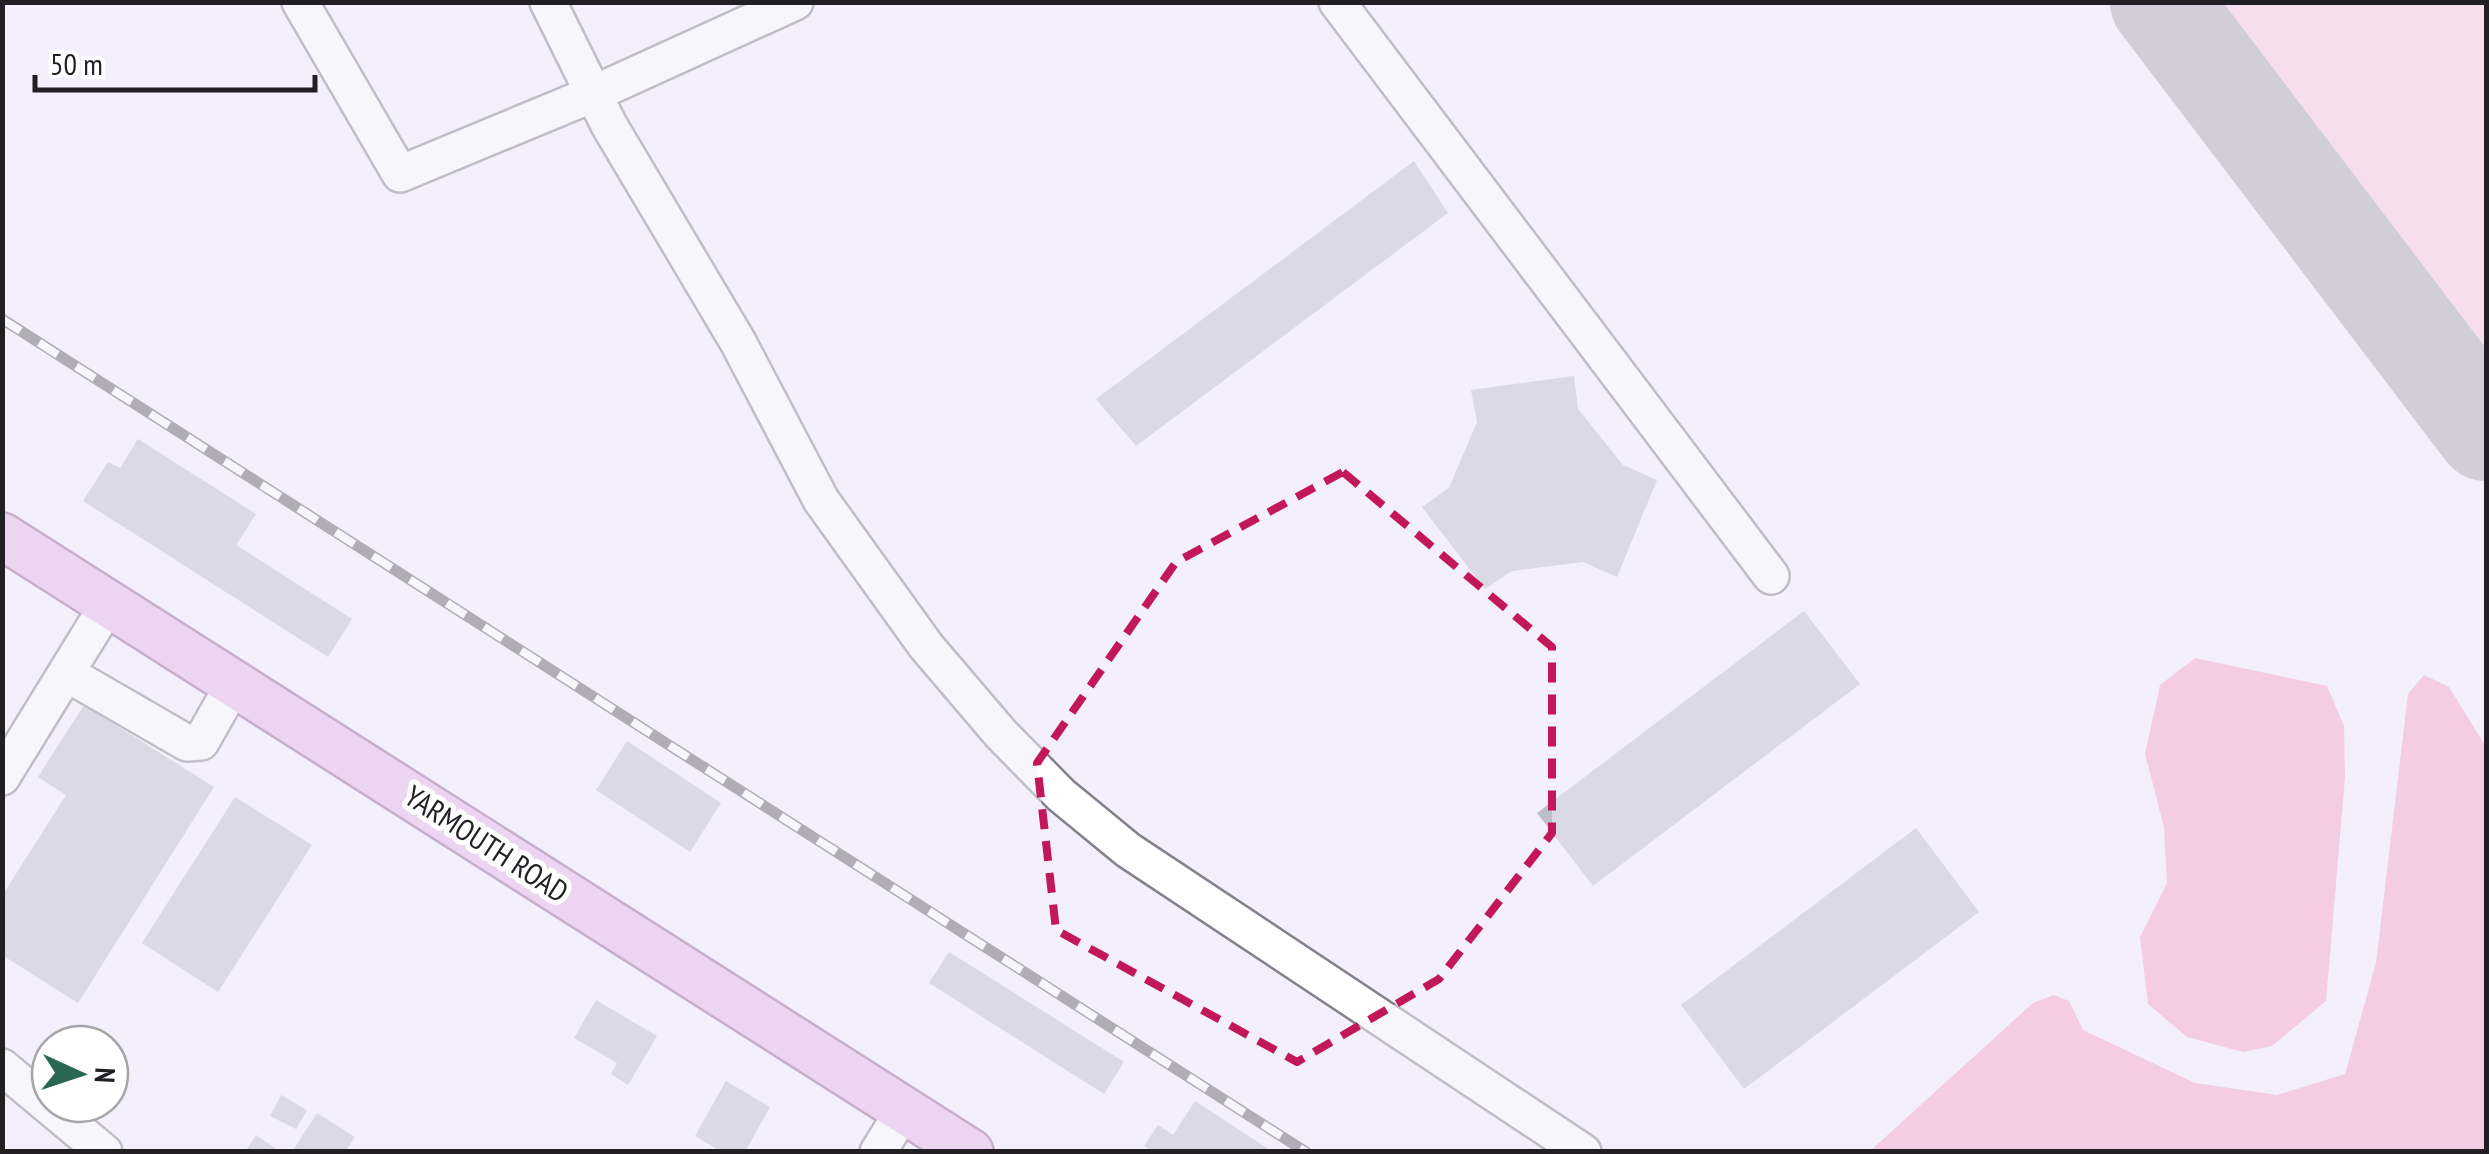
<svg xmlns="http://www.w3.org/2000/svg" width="2489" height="1154" viewBox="0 0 2489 1154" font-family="'PT Sans Narrow',sans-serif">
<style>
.green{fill:#f9ccde}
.forest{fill:#f7a2c6}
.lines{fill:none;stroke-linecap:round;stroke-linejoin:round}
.taxiway{stroke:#a9a6b0;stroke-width:100}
.building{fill:#bcbfcb}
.minor-casing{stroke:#84818c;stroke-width:40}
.major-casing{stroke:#936194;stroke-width:50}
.minor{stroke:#fff;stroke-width:35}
.major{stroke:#e3b6e3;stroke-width:45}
.rail-casing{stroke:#5f5d64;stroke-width:11}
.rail{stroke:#fff;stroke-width:8;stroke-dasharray:22;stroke-linecap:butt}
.marked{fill:none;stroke:#c2185b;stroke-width:8;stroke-dasharray:20 12;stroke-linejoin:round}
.labels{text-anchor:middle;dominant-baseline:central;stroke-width:10;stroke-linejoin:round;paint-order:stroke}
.street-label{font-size:30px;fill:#211f24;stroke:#fff}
</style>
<rect width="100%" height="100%" fill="#f3effc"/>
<path class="green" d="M2204,3H2486V374Z"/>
<path class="forest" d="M2195,658L2327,686L2344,726L2345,777L2326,1001L2272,1046L2243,1052L2187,1037L2148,1004L2140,937L2167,883L2164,827L2145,754L2160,685Z
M2424,675L2449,687L2486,747V1151H1870L2033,1003L2054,995L2069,1001L2083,1030L2195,1083L2277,1095L2345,1074L2376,963L2408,694Z"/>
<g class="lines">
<path class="taxiway" d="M2160,2L2486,431"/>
</g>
<path class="building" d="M1414,161L1448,213L1136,446L1096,399Z
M1574,376L1578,409L1623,465L1657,480L1617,577L1583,562L1512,571L1485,589L1422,507L1449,488L1477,422L1471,390Z
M138,439L256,514L236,545L352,619L328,657L83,501L108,462L120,468Z
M1804,611L1860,684L1593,886L1537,813Z
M84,705L214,787L78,1003L2,955V896L66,795L38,777Z
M627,741L721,803L690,852L596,790Z
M235,797L312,845L218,992L142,943Z
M1916,828L1979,912L1744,1089L1681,1005Z
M949,952L1124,1062L1104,1094L929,983Z
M596,1000L657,1036L628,1085L611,1074L617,1063L574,1038Z
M726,1081L770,1107L745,1152H722L695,1136Z
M281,1095L307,1110L296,1129L270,1116Z
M1195,1101L1273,1152H1153L1144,1146L1158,1125L1173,1135Z
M317,1113L355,1137L345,1152H292Z
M256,1135L281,1152H245Z"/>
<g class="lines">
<defs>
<path id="minor" d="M300,2L400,174L593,94L795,2
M548,2L609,125L738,342L821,500L926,646L1001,734L1061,795L1128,850L1583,1152
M1337,2L1771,576
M66,673L187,743L201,742L235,682
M2,777L109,603
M2,1067L104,1152
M878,1152L904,1110"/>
<path id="major" d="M2,536L970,1152"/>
</defs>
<use href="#minor" class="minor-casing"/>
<use href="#major" class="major-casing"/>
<use href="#minor" class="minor"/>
<use href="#major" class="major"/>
<defs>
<path id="rail" d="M2,319L1306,1152"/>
</defs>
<use href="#rail" class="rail-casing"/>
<use href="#rail" class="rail"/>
</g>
<path d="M0 0H2489V1154H0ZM1343,472L1552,647V833L1439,979L1297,1062L1056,930L1037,763L1176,562Z" fill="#f3effc" fill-opacity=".55" fill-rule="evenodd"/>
<path class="marked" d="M1343,472L1552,647V833L1439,979L1297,1062L1056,930L1037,763L1176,562Z"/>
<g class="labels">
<g class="street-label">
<text transform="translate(487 843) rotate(33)">YARMOUTH ROAD</text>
</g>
</g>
<rect width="2489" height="1154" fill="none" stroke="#211f24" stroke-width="10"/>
<g transform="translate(80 1074) rotate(93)"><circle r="48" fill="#ffffff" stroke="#a6a5a7" stroke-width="2.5"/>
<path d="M0-8L18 38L0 25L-18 38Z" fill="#2a6854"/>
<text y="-15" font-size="28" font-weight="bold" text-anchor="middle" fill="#211f24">N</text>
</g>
<path d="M35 75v15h280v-15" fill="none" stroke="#211f24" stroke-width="5"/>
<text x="50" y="75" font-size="30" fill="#211f24" stroke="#ffffff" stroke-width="8" paint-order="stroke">50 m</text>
</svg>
